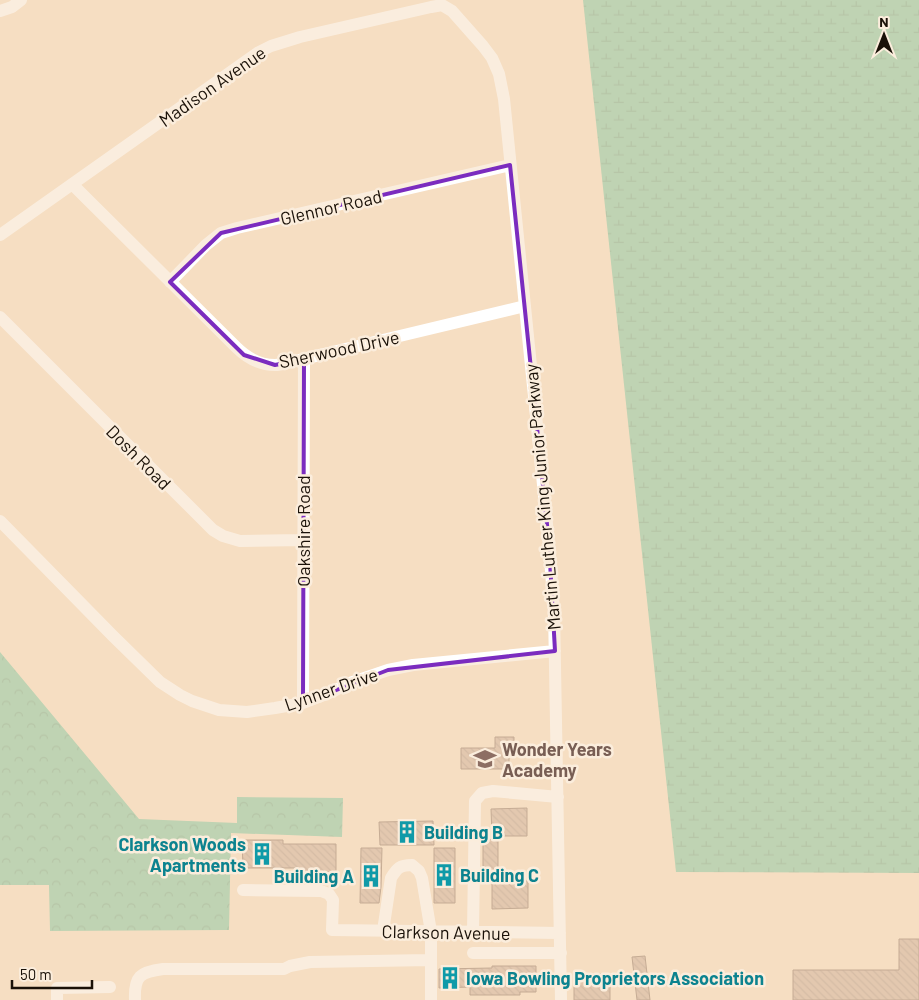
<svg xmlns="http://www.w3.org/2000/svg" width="919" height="1000" viewBox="0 0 919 1000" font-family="Barlow,sans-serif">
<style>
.forest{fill:url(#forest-crowns)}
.wetland{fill:url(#wetland-marsh)}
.building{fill:url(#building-back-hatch);stroke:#8b6f5c}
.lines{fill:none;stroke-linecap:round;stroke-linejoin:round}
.minor{stroke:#fff;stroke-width:12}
.marked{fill:none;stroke:#7b2cbf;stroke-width:4;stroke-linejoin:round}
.labels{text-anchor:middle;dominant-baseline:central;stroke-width:5;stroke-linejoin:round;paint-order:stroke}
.street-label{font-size:18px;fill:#1a1108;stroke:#fbeddc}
.education-label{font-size:18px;font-weight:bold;fill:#785e54;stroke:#fbeddc;text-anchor:start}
.culture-label{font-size:18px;font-weight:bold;fill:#0d838f;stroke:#fbeddc;text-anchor:start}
</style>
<defs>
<pattern id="forest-crowns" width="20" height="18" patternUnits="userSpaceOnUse" patternTransform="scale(1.25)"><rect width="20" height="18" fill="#7cc59f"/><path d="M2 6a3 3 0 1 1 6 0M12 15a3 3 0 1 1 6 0" fill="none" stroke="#6ba887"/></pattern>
<pattern id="wetland-marsh" width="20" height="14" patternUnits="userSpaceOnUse" patternTransform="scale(1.25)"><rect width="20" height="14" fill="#7cc59f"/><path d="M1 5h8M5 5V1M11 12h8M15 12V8" fill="none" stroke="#6ba887"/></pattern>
<pattern id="building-back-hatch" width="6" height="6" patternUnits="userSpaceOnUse" patternTransform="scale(1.25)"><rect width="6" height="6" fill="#ccad98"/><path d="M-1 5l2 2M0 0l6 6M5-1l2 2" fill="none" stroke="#af9482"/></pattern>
</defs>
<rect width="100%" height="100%" fill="#f6dec2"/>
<path class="forest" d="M0,652L139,819L237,823V797L343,798L342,837L231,833L229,930L50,931L49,885H0Z"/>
<path class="wetland" d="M583,0H919V873L676,872Z"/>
<path class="building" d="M495,737H514V750H509V769H461V748H495Z
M527,808V836H492L491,809Z
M433,821L434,845H380L379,822Z
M498,839V876H488V875H483V840Z
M242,840H283V844H336V872H296V868H243Z
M361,848H382L381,887L379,903H360Z
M434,848H455V903H434Z
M492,881H528V908L492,909Z
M899,939H919V1000H793V970H899Z
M645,956L650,1000H637L632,957Z
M492,966H536V992H520V995H470V987L439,988V969L492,968Z
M574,974H610V1000H574Z"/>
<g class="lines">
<path class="minor" d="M0,11L12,7L21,0
M72,184L236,347C246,357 260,365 275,365C281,365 286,363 291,362L525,306
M0,235L259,52L271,46L300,37L431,7L442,5L452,11L483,46L492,58L499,74L504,99L549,544L554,611L561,1000
M170,282L206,245L221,233L237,228L510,165
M0,317L213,530L223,536L240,541L303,540
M0,521L113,636L160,682L180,695L192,701L219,710L247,712L275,708L303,703L332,692L347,684L388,670L413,665L555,651
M303,703L304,359
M243,890L321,891L329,894L333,900L332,930L560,933
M383,931L391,878C397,868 400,865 412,865L419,871L422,878L431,932V1000
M473,932L475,801L482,793L493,791L558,797
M473,953H561
M57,1000V988L110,987
M135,1000C134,976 140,972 163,969H284L290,966L310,962L431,960"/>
</g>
<path d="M0 0H919V1000H0ZM510,165L549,544L555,651L388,670L303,703L304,359L275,365L244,355L170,282L221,233Z" fill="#f6dec2" fill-opacity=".55" fill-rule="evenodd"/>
<path class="marked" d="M510,165L549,544L555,651L388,670L303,703L304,359L275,365L244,355L170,282L221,233Z"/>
<defs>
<symbol id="school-bare" viewBox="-9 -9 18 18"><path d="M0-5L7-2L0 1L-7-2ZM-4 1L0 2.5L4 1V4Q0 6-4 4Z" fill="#8d6e63" stroke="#fbeddc" stroke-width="2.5" paint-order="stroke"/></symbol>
<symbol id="building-bare" viewBox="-9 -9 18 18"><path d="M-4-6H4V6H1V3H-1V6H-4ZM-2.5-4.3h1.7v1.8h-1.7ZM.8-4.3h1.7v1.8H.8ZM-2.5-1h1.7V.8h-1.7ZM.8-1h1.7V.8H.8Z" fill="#0f9aa8" stroke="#fbeddc" stroke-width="2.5" paint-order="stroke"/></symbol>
</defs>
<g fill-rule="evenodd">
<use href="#school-bare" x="469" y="743" width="32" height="32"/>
<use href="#building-bare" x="391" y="816" width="32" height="32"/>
<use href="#building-bare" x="246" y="838" width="32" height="32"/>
<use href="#building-bare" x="428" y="859" width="32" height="32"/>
<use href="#building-bare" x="355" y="860" width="32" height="32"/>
<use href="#building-bare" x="434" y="962" width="32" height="32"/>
</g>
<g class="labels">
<g class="street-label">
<text transform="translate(212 86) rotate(-35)">Madison Avenue</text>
<text transform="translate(331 207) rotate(-13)">Glennor Road</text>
<text transform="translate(339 349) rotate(-12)">Sherwood Drive</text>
<text transform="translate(139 457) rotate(45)">Dosh Road</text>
<text transform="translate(542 497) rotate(-95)">Martin Luther King Junior Parkway</text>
<text transform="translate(303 531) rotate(-90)">Oakshire Road</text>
<text transform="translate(331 689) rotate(-19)">Lynner Drive</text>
<text transform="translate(446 932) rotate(1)">Clarkson Avenue</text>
</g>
<g class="education-label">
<text x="502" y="749">Wonder Years<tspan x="502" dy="21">Academy</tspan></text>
</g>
<g class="culture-label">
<text x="424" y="832">Building B</text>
<text x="246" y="844" text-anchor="end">Clarkson Woods<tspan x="246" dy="21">Apartments</tspan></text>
<text x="460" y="875">Building C</text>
<text x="354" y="876" text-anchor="end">Building A</text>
<text x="466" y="978">Iowa Bowling Proprietors Association</text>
</g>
</g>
<g transform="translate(884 35)" stroke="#fbeddc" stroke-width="4" paint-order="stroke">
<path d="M0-4L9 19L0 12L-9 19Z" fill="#1a1108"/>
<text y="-8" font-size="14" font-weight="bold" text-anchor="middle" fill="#1a1108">N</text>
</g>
<path d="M12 980v8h80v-8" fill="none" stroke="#1a1108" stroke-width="2.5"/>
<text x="20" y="980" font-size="15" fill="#1a1108" stroke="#fbeddc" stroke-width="4" paint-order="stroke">50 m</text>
</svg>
